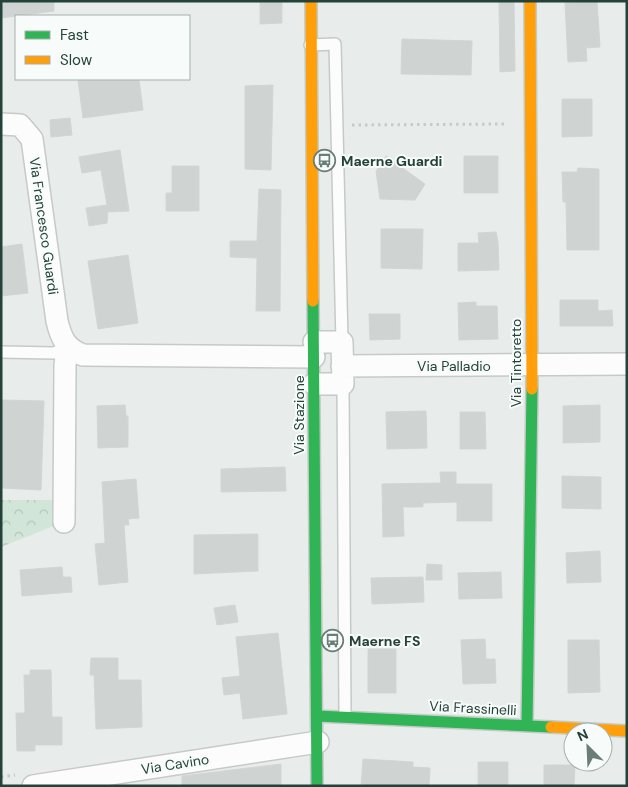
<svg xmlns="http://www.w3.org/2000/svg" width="628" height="787" viewBox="0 0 628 787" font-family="'DM Sans',sans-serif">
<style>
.park{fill:url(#park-crowns)}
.building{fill:#cfd4d2;stroke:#d1d6d4}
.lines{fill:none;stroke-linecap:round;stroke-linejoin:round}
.lane-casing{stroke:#c5cac8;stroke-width:14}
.street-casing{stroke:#c5cac8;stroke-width:24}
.fast-casing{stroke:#c3cbc8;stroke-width:14}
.slow-casing{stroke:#c3cbc8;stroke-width:14}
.path{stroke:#c3ccca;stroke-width:3;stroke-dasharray:2.5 4;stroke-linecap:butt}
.lane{stroke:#fcfcfc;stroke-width:11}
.street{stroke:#fcfcfc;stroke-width:21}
.fast{stroke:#30b455;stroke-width:11}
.slow{stroke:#ff9f0a;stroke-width:11}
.labels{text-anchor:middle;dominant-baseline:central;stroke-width:4;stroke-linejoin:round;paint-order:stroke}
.poi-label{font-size:14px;font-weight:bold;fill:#24423a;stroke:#f7fbf9;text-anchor:start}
.street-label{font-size:14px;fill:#24423a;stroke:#f7fbf9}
</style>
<defs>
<pattern id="park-crowns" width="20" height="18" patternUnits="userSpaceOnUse" patternTransform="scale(1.25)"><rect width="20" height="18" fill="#d1e6d8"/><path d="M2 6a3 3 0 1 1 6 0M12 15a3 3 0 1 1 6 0" fill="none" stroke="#b3c6ba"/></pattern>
</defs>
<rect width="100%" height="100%" fill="#e8edeb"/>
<path class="park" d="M1,500H54V526L1,547Z"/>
<path class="building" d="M1,1H54V11L1,18Z
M260,1H282V23L260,24Z
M499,1H514L515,71L500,72Z
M597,1L600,47L586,48L587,61L568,62L565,3Z
M402,39L472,41L471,75L401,74Z
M89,79H139L143,110L83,118L78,80Z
M273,85L271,170L245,169V86Z
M562,99H592V136L562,137Z
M70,118L72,135L51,137L50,120Z
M120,150L129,211L108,212V209L107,223L89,226L86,208L107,205L101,170L82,173L79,157Z
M386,156L425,184L415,200L380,199L376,171Z
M464,156H498V193H464Z
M172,166H199V211H166V193H172Z
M578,168L599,169V250H567L566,202H563L562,172H577Z
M259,189L281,190L280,311H256L257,258L230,257V241H257Z
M381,229H423L422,269L381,268Z
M496,232L498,242L499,270L458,271V243H479L478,233Z
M22,244L28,293L1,296V247Z
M128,255L138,323L98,329L88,261Z
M560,300H598V311L612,310L613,326H560Z
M476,302V306H497L498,339L459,340L458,303Z
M369,314H400V339L370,340Z
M1,400L44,401L41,490L1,488Z
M125,405L126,416H128V447L98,448L97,406Z
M600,405V442L563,443V406Z
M426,411L427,448L387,449L386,412Z
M460,412H485L486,449H460Z
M285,467L286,491L221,492V469Z
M440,472H456V484H492V521H457V502L423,503V507H403L404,536L383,537L382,484L441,483Z
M562,476L601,477V509L562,508Z
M136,479L139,518L128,519L129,525H124L128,582L99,585L95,544L105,543L102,482Z
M258,534V571L194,574V535Z
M600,551L601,582L567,583L566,553Z
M427,564L442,565V580H426Z
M62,567L63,577H71L72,592L22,596L20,570Z
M501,572L502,598L459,599L458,573Z
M423,577L424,602L372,604L371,578Z
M235,605L238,622L217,625L214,608Z
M278,633L287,714L243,719L240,693L224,695L222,678L240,676L236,637Z
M485,639L486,659H495L496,683L463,684L461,640Z
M568,640H599L600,692L568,693Z
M368,649H396V693H368Z
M91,658H118V680H141L142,727L96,729L94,675H90Z
M30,670H51L52,717H62V745H35V751H17L16,713H25L24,675H30Z
M363,759L413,762V767L430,768L429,786H361Z
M478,762H508V786H478Z
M281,764V786H182V776Z
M544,765H575L574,786H544Z"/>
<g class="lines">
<defs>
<path id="lane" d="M310,45L335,44L342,342
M1,352L54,353L67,347
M343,384L345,716"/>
<path id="street" d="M1,124L20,125L32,139L57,321C61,338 66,349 83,355L314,357
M342,366L627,364
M314,384H343L342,342H314
M64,522L65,365L67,347
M33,786L318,742"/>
<path id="fast" d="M313,301L317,786
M317,716L551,727
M527,726L532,389"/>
<path id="slow" d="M311,1L313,301
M530,1L532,389
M551,727L627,731"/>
</defs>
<use href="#lane" class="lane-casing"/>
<use href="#street" class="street-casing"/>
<use href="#fast" class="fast-casing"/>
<use href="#slow" class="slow-casing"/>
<path class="path" d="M352,125L508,124
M1,777L15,775"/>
<use href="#lane" class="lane"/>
<use href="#street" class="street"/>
<use href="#fast" class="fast"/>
<use href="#slow" class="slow"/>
</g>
<defs>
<symbol id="bus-ring" viewBox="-11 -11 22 22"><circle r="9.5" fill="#f7fbf9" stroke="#697e78" stroke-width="1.5"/><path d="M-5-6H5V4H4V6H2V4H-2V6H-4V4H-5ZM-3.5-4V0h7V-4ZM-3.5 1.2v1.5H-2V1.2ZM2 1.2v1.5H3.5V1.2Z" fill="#697e78"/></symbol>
</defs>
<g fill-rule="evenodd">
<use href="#bus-ring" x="312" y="148" width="25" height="25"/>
<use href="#bus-ring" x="320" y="628" width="25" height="25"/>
</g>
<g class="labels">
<g class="poi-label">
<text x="341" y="161">Maerne Guardi</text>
<text x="349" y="641">Maerne FS</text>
</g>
<g class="street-label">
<text transform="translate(44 226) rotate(82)">Via Francesco Guardi</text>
<text transform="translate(516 363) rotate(-90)">Via Tintoretto</text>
<text x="454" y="366">Via Palladio</text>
<text transform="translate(299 415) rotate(-90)">Via Stazione</text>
<text transform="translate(473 708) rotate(3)">Via Frassinelli</text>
<text transform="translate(175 764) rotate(-9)">Via Cavino</text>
</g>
</g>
<rect width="628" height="787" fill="none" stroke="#24423a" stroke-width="5"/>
<rect x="15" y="15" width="175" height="65" fill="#f7fbf9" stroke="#a3b1ad"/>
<rect x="25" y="31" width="25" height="8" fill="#30b455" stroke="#a3b1ad"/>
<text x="60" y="40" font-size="15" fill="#24423a">Fast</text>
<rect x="25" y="56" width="25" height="8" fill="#ff9f0a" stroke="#a3b1ad"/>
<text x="60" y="65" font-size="15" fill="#24423a">Slow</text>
<g transform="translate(588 747) rotate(336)"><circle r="24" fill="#f7fbf9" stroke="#a3b1ad"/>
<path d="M0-4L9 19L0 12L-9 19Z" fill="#697e78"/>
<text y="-8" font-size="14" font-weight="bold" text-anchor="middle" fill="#24423a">N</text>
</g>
</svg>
